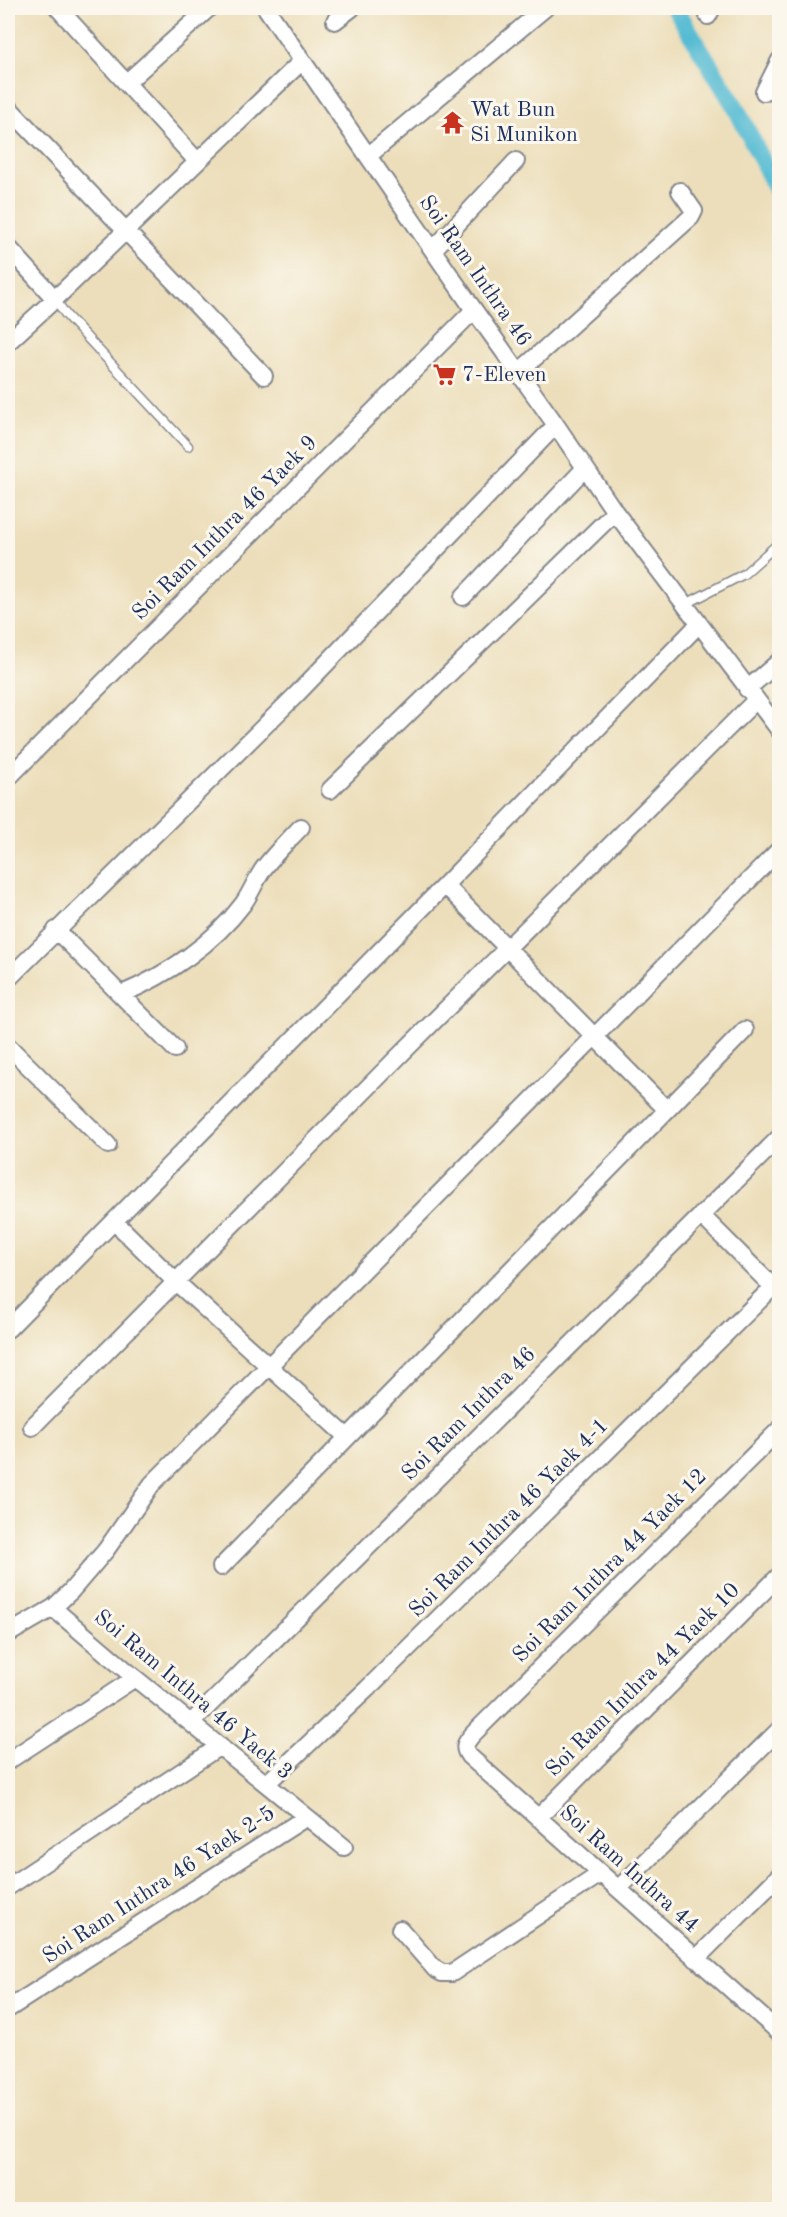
<svg xmlns="http://www.w3.org/2000/svg" width="787" height="2217" viewBox="0 0 787 2217" font-family="'Old Standard TT',serif">
<style>
.lines{fill:none;stroke-linecap:round;stroke-linejoin:round}
.canal{stroke:#55bbd3;stroke-width:18}
.service-casing{stroke:#84868c;stroke-width:11}
.minor-casing{stroke:#84868c;stroke-width:20}
.service{stroke:#fff;stroke-width:8}
.minor{stroke:#fff;stroke-width:16}
.labels{text-anchor:middle;dominant-baseline:central;stroke-width:6;stroke-linejoin:round;paint-order:stroke}
.poi-label{font-size:22px;fill:#1b2f5e;stroke:#fbf7ec;text-anchor:start}
.street-label{font-size:22px;fill:#1b2f5e;stroke:#fbf7ec}
</style>
<rect width="100%" height="100%" fill="#fbf7ec"/>
<filter id="ink" filterUnits="userSpaceOnUse"><feTurbulence type="fractalNoise" baseFrequency=".0167" numOctaves="2"/><feDisplacementMap in="SourceGraphic" scale="12" xChannelSelector="R" yChannelSelector="G"/><feConvolveMatrix kernelMatrix="1 2 1 2 8 2 1 2 1" color-interpolation-filters="sRGB"/></filter>
<filter id="wash" filterUnits="userSpaceOnUse"><feTurbulence type="fractalNoise" baseFrequency=".008" numOctaves="4" result="noise"/><feDisplacementMap in="SourceGraphic" scale="24" xChannelSelector="R" yChannelSelector="G"/><feGaussianBlur stdDeviation="1.35" result="paint"/><feColorMatrix in="noise" values="0 0 0 0 0 0 0 0 0 0 0 0 0 0 0 0 0 1.4 0 .05"/><feComposite in="paint" operator="in"/></filter>
<g filter="url(#wash)">
<rect width="100%" height="100%" fill="#ecdeba"/>
<g class="lines">
<path class="canal" d="M675,8L736,108L780,196"/>
</g>
</g>
<g filter="url(#ink)">
<g class="lines">
<defs>
<path id="service" d="M55,299L66,315L188,446
M684,605L744,574L780,542"/>
<path id="minor" d="M58,8L197,161
M266,8L474,310L556,425L615,512L780,731
M708,16L712,8
M335,21L352,8
M126,83L209,8
M764,92L780,60
M8,107L264,376
M368,156L545,8
M8,247L55,299
M433,250L516,161
M8,342L55,299L302,61
M519,372L691,217L694,211L680,191
M463,597L585,468
M747,689L780,661
M8,778L474,310
M330,790L615,512
M445,885L666,1109
M56,930L175,1049
M8,979L295,696L556,425
M122,994C167,975 213,944 243,904C251,893 256,879 264,868C275,853 289,840 301,827
M8,1046L108,1145
M701,1215L773,1287
M114,1221L176,1282L347,1437
M8,1329L445,885L699,624
M32,1427L398,1057L755,701
M780,1429L473,1734C466,1742 462,1747 469,1756L780,2033
M221,1567L745,1030
M53,1608L135,1678L344,1847
M8,1634L53,1608L71,1591L106,1550L152,1484L176,1460L780,849
M191,1723L780,1137
M8,1761L135,1678
M266,1784L367,1689L780,1280
M538,1818L780,1575
M8,1887L220,1746
M618,1889L780,1729
M400,1929L435,1969L442,1973H452L600,1874
M696,1959L780,1875
M8,2009L305,1818"/>
</defs>
<use href="#service" class="service-casing"/>
<use href="#minor" class="minor-casing"/>
<use href="#service" class="service"/>
<use href="#minor" class="minor"/>
</g>
</g>
<defs>
<symbol id="temple-bare" viewBox="-9 -9 18 18"><path d="M0-6L5-2H3V0L6.5 2.5H4V6H1.5V3h-3V6H-4V2.5H-6.5L-3 0V-2H-5Z" fill="#c8321e" stroke="#fbf7ec" stroke-width="2.5" paint-order="stroke"/></symbol>
<symbol id="supermarket-bare" viewBox="-9 -9 18 18"><path d="M-6-5.5h2.5l.6 2H6L4.5 2H-2.5L-4.4-4H-6ZM-1.5 3.2a1.3 1.3 0 1 0 .1 0ZM3 3.2a1.3 1.3 0 1 0 .1 0Z" fill="#c8321e" stroke="#fbf7ec" stroke-width="2.5" paint-order="stroke"/></symbol>
</defs>
<g fill-rule="evenodd">
<use href="#temple-bare" x="436" y="106" width="33" height="33"/>
<use href="#supermarket-bare" x="428" y="358" width="33" height="33"/>
</g>
<g class="labels">
<g class="poi-label">
<text x="470" y="110">Wat Bun<tspan x="470" dy="25">Si Munikon</tspan></text>
<text x="462" y="375">7-Eleven</text>
</g>
<g class="street-label">
<text transform="translate(475 271) rotate(55)">Soi Ram Inthra 46</text>
<text transform="translate(225 528) rotate(-45)">Soi Ram Inthra 46 Yaek 9</text>
<text transform="translate(469 1414) rotate(-45)">Soi Ram Inthra 46</text>
<text transform="translate(509 1518) rotate(-45)">Soi Ram Inthra 46 Yaek 4-1</text>
<text transform="translate(610 1566) rotate(-45)">Soi Ram Inthra 44 Yaek 12</text>
<text transform="translate(643 1680) rotate(-45)">Soi Ram Inthra 44 Yaek 10</text>
<text transform="translate(193 1695) rotate(40)">Soi Ram Inthra 46 Yaek 3</text>
<text transform="translate(629 1869) rotate(42)">Soi Ram Inthra 44</text>
<text transform="translate(159 1885) rotate(-33)">Soi Ram Inthra 46 Yaek 2-5</text>
</g>
</g>
<rect width="787" height="2217" fill="none" stroke="#fbf7ec" stroke-width="30"/>
</svg>
